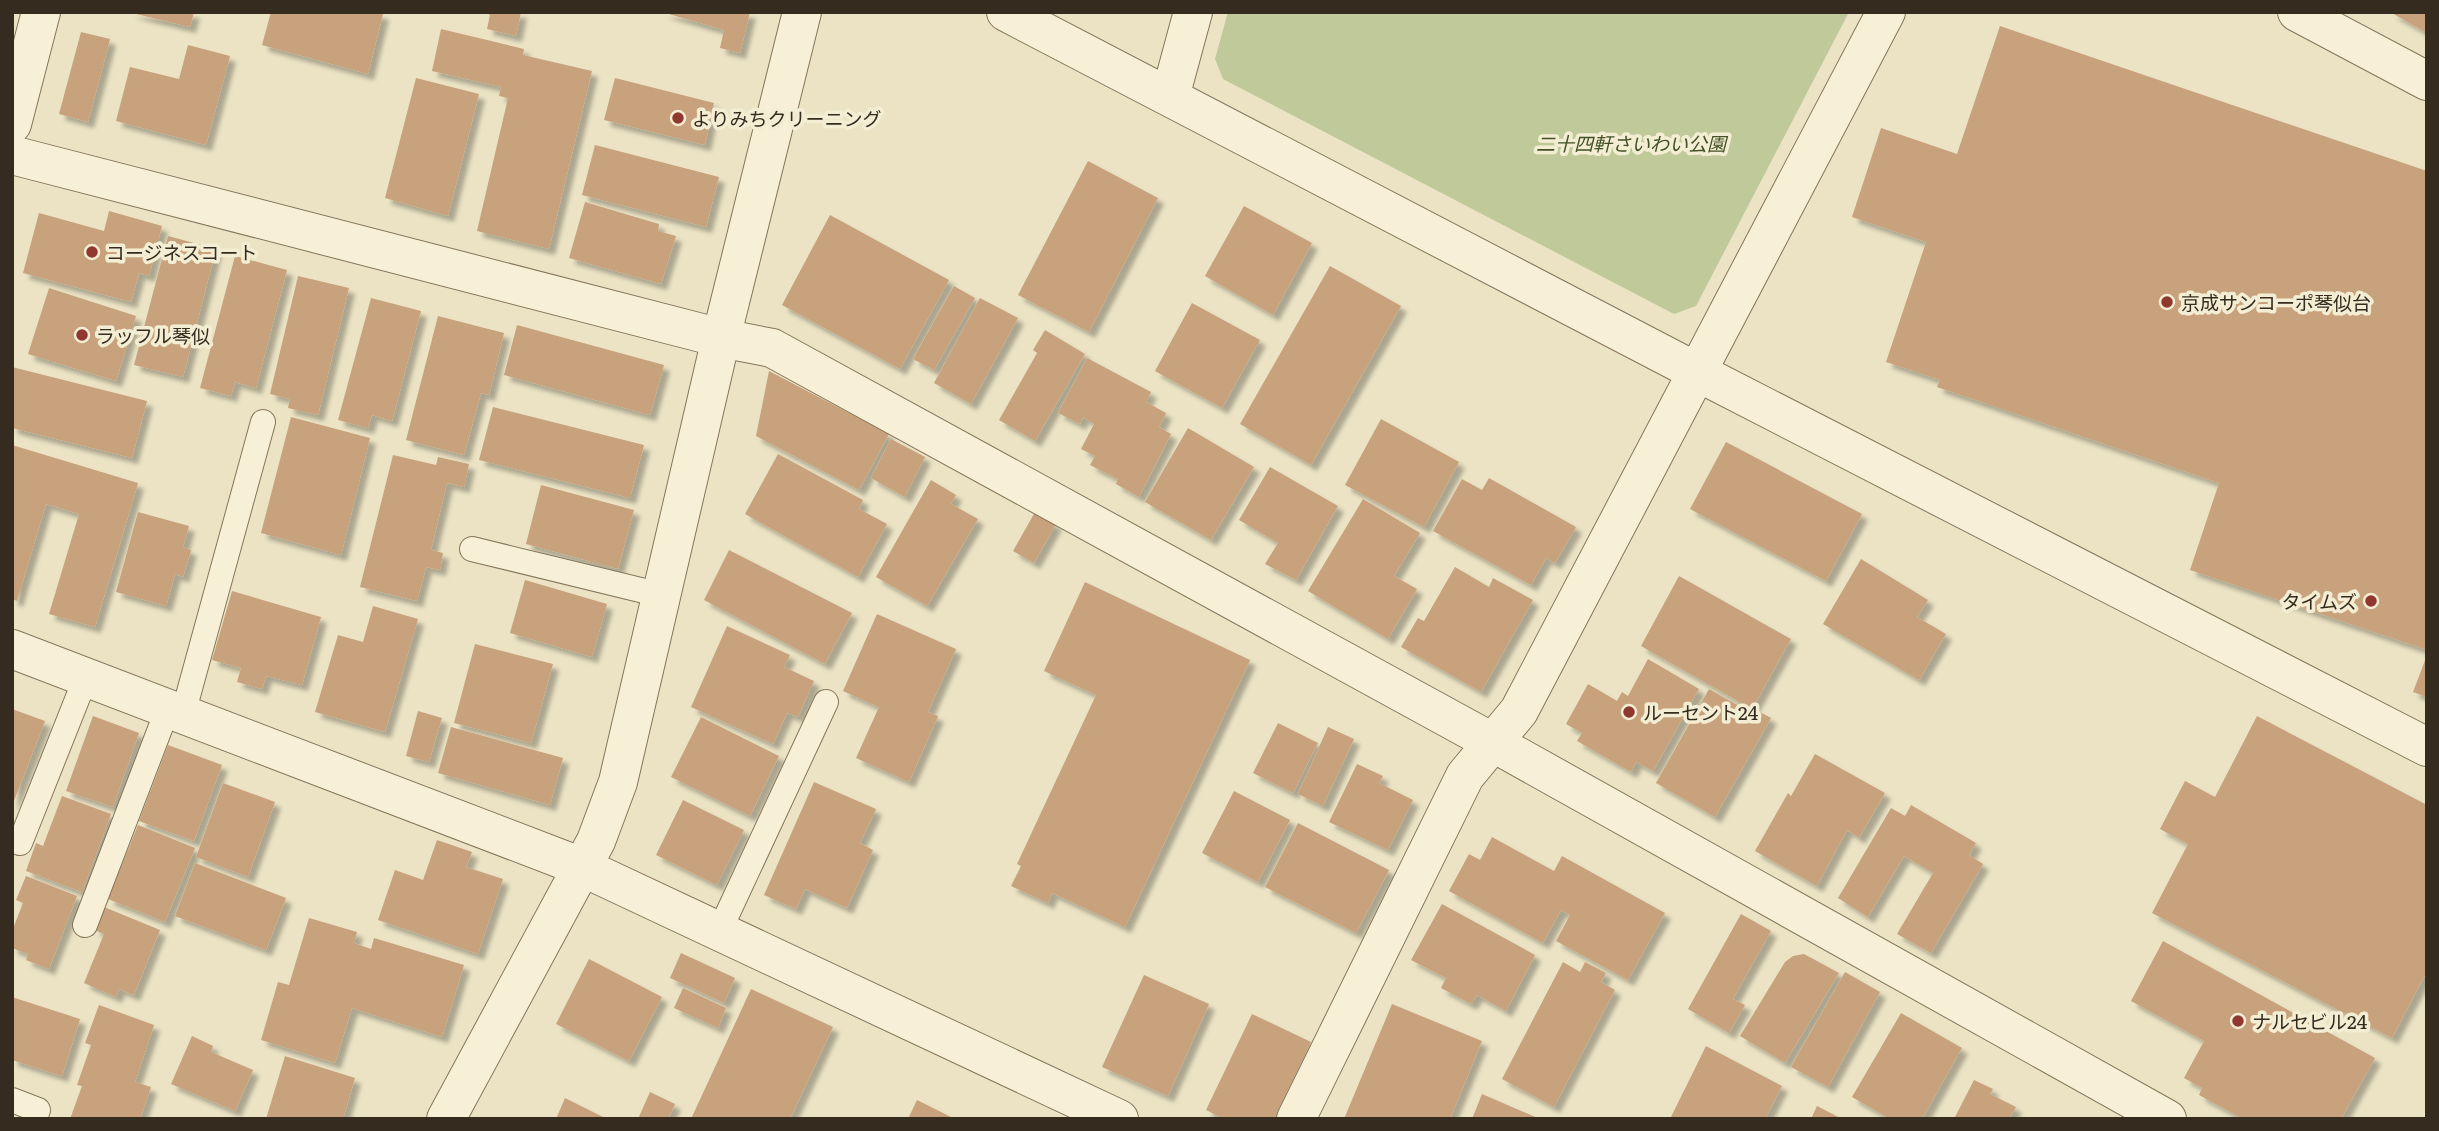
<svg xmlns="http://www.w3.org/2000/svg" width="2439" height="1131" viewBox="0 0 2439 1131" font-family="Literata,'Noto Sans JP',serif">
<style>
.green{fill:#bfc999}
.building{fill:#c7a27c;filter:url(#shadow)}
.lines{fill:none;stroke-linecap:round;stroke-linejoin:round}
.lane-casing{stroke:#85755b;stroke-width:26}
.street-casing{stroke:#85755b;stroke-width:40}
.lane{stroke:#f7f0d7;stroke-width:24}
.street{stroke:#f7f0d7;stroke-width:38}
.poi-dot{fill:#90372f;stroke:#f3edd3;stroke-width:2.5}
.labels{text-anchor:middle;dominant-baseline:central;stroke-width:7;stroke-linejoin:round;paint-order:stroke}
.poi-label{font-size:19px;fill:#352c1f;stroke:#f3edd3;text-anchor:start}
.park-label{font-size:19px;font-style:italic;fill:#425126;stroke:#f3edd3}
</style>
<defs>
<filter id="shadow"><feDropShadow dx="6" dy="6" stdDeviation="2" flood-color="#0004"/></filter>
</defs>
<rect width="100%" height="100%" fill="#ebe3c4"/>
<path class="green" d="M1228,12H1849L1696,306L1674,314L1223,79L1215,59Z"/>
<path class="building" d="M128,12H194L190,27Z
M271,12H375L383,14L368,74L262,45Z
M485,12H521L516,36L487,29L490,15Z
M662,12H750L740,53L720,48L724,30Z
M2390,12H2427V33Z
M2000,26L2427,171V650L2190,570L2219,483L1937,387L1940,380L1886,362L1926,242L1852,217L1881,128L1957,154Z
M441,29L524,49L523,55L592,71L549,249L477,231L508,98L499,96L501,87L432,71Z
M81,32L110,39L88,122L59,114Z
M188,45L230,56L206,145L116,121L130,67L179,79Z
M416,78L479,94L448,216L385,198Z
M615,78L714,103L705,145L604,120Z
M595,145L719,177L706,227L582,195Z
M1088,161L1158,198L1089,332L1018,295Z
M585,202L659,224L658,231L676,236L661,284L569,258Z
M1244,206L1312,243L1273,315L1205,276Z
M109,211L162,226L149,276L139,273L131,302L23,273L39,213L104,231Z
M830,215L949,280L900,369L782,305Z
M168,236L216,249L183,377L134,365Z
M235,256L287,270L256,388L235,382L231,396L200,388Z
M1330,266L1401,306L1311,465L1240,424Z
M298,276L349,288L318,415L288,408L290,399L270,394Z
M954,286L975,298L934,370L913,359Z
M49,288L136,316L116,381L28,354Z
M371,298L421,311L392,421L372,415L368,428L338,420Z
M980,298L1018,318L971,404L934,383Z
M1192,303L1260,340L1222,408L1155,371Z
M438,316L504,333L489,395L481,393L464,455L406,440Z
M517,325L664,365L650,415L504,375Z
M1045,330L1085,354L1035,441L999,420L1037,353L1033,350Z
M1087,358L1151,392L1146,402L1166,413L1159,427L1171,434L1139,497L1116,484L1118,479L1090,465L1095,456L1081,449L1094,424L1083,417L1080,424L1058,413Z
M12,367L147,401L132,458L12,428Z
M769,371L889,434L859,490L756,436Z
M493,407L644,445L630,498L479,460Z
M291,417L370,438L341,555L261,533Z
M1381,419L1459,462L1424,527L1345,485Z
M1188,428L1254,467L1211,540L1145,502Z
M891,439L925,457L905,497L871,478Z
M1726,442L1862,514L1826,581L1690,509Z
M12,445L138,483L95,627L49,614L79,514L46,504L17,601L12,599Z
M778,454L863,500L859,509L887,524L858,577L745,514Z
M393,455L436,465L438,457L469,464L464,487L447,483L431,550L443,553L440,570L426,567L417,601L360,587Z
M1270,467L1338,506L1296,580L1265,564L1278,543L1239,520Z
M1489,478L1576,527L1555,563L1546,558L1531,585L1433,531L1462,479L1482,490Z
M931,480L956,495L951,504L978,519L927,606L876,577Z
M541,485L634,510L618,569L526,544Z
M1363,499L1420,533L1394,576L1417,589L1388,639L1308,591Z
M138,512L189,526L183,547L191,550L183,577L175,574L166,606L116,592Z
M1035,512L1056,524L1034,563L1013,551Z
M729,550L852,613L825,664L704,600Z
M1861,559L1928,600L1917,617L1946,634L1919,680L1823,624Z
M1455,567L1489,587L1493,578L1533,600L1481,692L1401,647L1418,618L1424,621Z
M1679,576L1791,639L1752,709L1641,646Z
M525,580L607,604L592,657L510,633Z
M1085,582L1250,660L1125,927L1052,893L1048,903L1011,886L1021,866L1017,864L1096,695L1044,671Z
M232,591L321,617L302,685L266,676L262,689L237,682L241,668L212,660Z
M373,606L418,619L385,732L315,712L338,635L363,642Z
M877,614L956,649L928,712L938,716L909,782L856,758L879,707L843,691Z
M727,626L790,655L784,667L814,681L798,717L787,713L773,744L691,707Z
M475,644L553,664L531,743L454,723Z
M2427,655V697L2413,692Z
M1648,659L1699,689L1653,771L1636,762L1631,772L1577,741L1582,733L1566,724L1588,684L1617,701L1622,692L1628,696Z
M1709,689L1755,715L1758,711L1771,718L1715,817L1656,783Z
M12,709L45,721L12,806Z
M418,711L442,718L429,762L406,756Z
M93,716L139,733L113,807L66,791Z
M2257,716L2427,805V971L2392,1038L2152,913L2188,844L2160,829L2185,781L2215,797Z
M701,717L779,756L750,816L671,777Z
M1278,723L1318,743L1293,793L1253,773Z
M451,727L563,758L550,805L438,773Z
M1328,727L1354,739L1323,806L1298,794Z
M168,745L222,765L194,841L139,821Z
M1815,754L1885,793L1859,838L1847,830L1817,886L1755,851L1788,793L1791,796Z
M1357,764L1383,776L1379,783L1413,800L1388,850L1329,822Z
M814,782L876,809L860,843L873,850L847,908L805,889L796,909L764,895Z
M223,783L275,802L248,877L196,857Z
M1234,791L1290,820L1258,882L1202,853Z
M62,796L111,814L82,892L26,871L36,843L43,846Z
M683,800L744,830L717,885L656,855Z
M1911,805L1976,843L1969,855L1983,864L1931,953L1897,934L1933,873L1904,856L1868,917L1838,898L1891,808L1905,816Z
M1298,823L1389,870L1356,933L1265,887Z
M138,825L195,848L165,922L108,899Z
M1492,837L1554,871L1562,856L1665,913L1628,980L1556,941L1570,915L1561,910L1543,943L1449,891L1469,854L1480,860Z
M437,840L472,852L466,867L503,879L478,954L378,920L395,870L423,880Z
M195,863L286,898L266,950L175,916Z
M26,876L77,896L49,969L26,960L28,954L12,948V931L23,903L16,900Z
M1442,904L1535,955L1506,1011L1477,995L1471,1004L1441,988L1446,978L1411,960Z
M104,907L160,930L134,995L119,989L116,997L84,983L104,934L94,930Z
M1741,914L1771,931L1733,999L1745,1005L1729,1033L1688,1009Z
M309,918L357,932L354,943L371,949L374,938L464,965L442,1037L352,1008L335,1063L261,1040L278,982L289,985Z
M2163,941L2375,1058L2341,1119H2243L2199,1095L2202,1088L2184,1078L2204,1041L2131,1001Z
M681,953L735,978L724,1003L670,978Z
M1804,954L1839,973L1785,1063L1740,1036L1785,962L1793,956Z
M589,959L662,997L629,1061L556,1024Z
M1563,962L1580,972L1585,962L1606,973L1601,982L1615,990L1554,1107L1502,1079Z
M1845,972L1880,992L1828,1087L1791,1067Z
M1144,975L1209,1004L1168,1096L1102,1067Z
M683,988L726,1008L718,1028L674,1008Z
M751,989L833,1027L790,1119H691Z
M12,997L80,1019L62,1076L12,1060Z
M1392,1004L1482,1041L1450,1119H1344Z
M99,1005L154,1025L135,1082L151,1087L140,1119H70L82,1086L77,1085L91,1045L85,1043Z
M1901,1013L1962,1048L1922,1119H1890L1852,1097Z
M1252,1014L1311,1042L1274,1119H1224L1206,1110Z
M192,1036L213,1046L211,1052L253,1070L235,1111L171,1084Z
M1706,1046L1782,1086L1765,1119H1670Z
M285,1056L355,1078L343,1119H266Z
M1974,1080L1993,1089L1990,1094L2016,1107L2009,1119H1954Z
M650,1092L675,1104L668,1119H638Z
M1482,1094L1540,1119H1472Z
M565,1098L607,1119H556Z
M917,1100L955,1119H908Z
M1817,1106L1842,1119H1811Z"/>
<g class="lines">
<defs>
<path id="lane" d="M472,549L661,595
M183,714L263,422
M12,840L20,843L86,677
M85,925L168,708
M719,932L826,702
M12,1100L38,1110L35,1119"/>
<path id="street" d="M1006,12L1699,373L2427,747
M2297,12L2427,81
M1170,97L1193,12
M12,124L41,12
M12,155L721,338L772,348L1492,742L2167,1119
M12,649L582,867L1119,1119
M446,1119L596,841L618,782L721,338L802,12
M1296,1119L1465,776L1519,711L1886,12"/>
</defs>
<use href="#lane" class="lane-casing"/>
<use href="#street" class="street-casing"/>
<use href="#lane" class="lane"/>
<use href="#street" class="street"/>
</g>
<g class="poi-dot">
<circle cx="678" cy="118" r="7"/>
<circle cx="92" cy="252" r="7"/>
<circle cx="2167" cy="302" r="7"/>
<circle cx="82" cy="335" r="7"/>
<circle cx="2371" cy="601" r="7"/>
<circle cx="1629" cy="712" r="7"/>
<circle cx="2238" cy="1021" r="7"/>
</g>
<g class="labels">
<g class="poi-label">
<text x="692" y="118">よりみちクリーニング</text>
<text x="106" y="252">コージネスコート</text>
<text x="2181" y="302">京成サンコーポ琴似台</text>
<text x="96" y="335">ラッフル琴似</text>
<text x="2357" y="601" text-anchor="end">タイムズ</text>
<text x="1643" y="712">ルーセント24</text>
<text x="2252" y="1021">ナルセビル24</text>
</g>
<g class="park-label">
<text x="1631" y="143">二十四軒さいわい公園</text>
</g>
</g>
<rect width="2439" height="1131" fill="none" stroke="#352c1f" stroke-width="28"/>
</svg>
